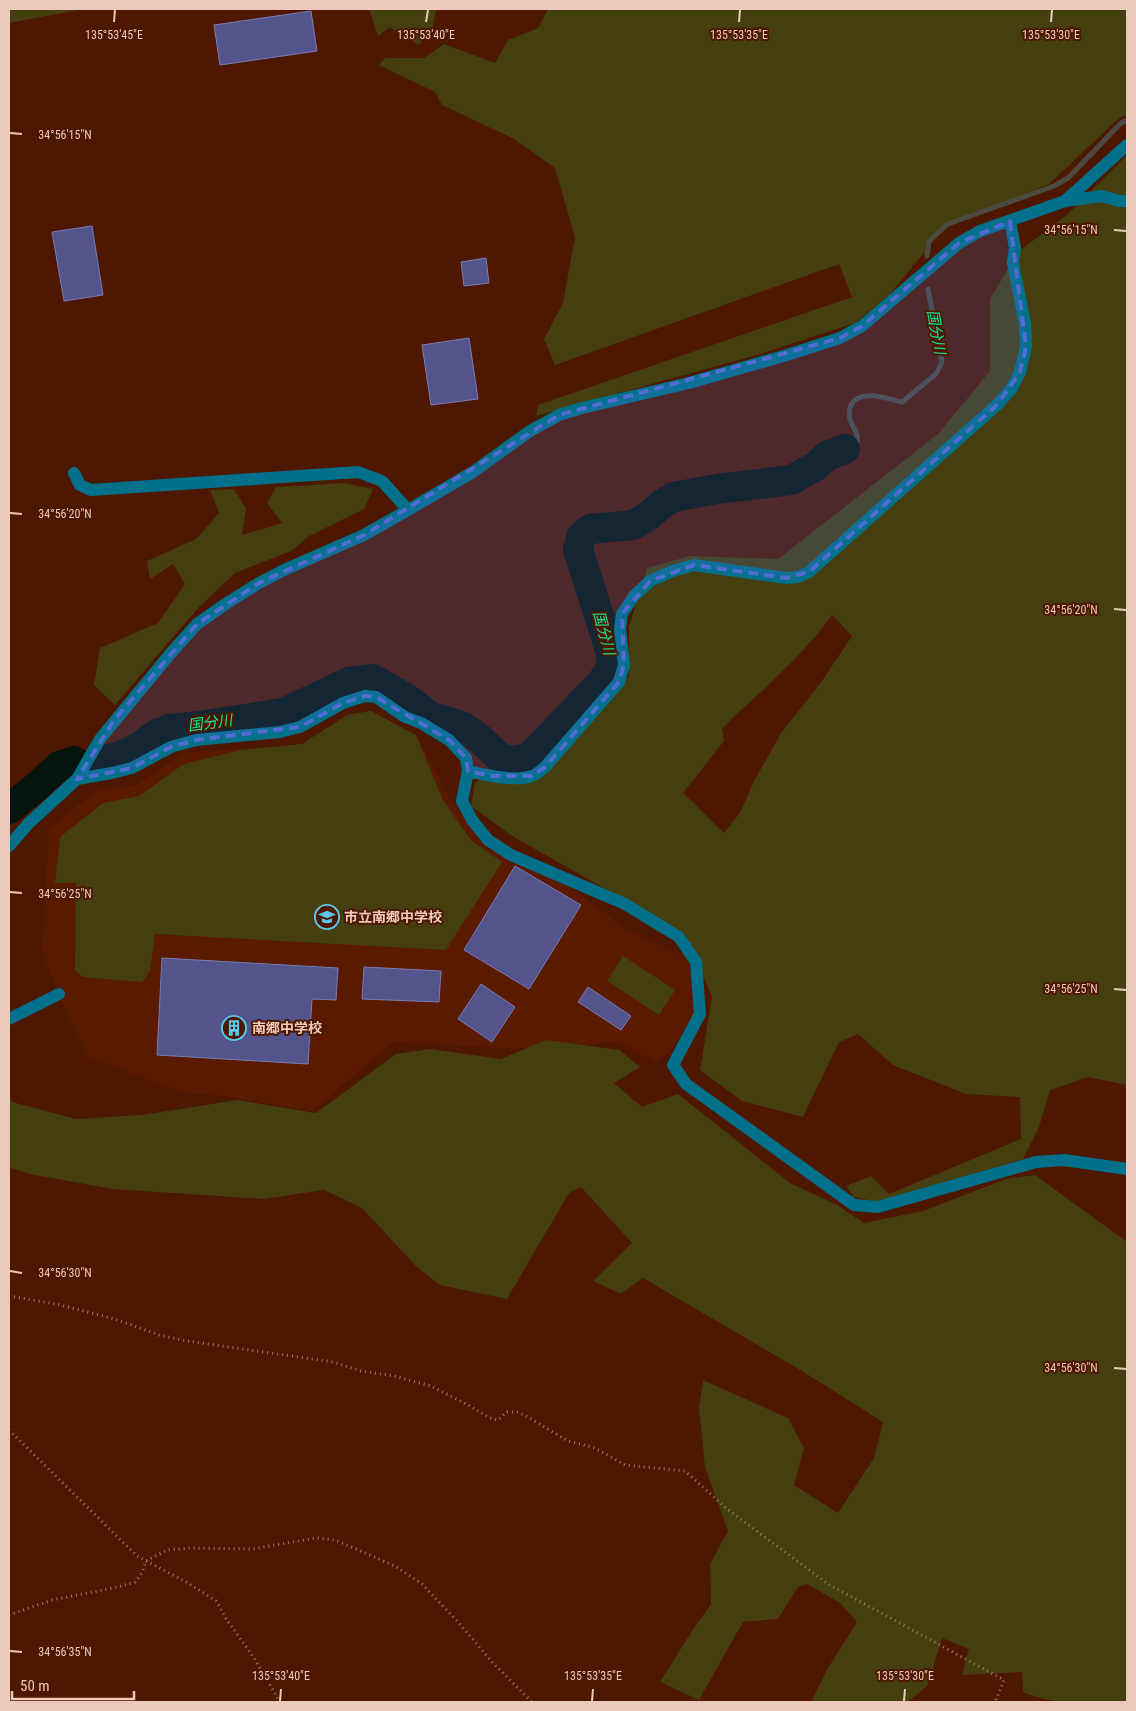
<svg xmlns="http://www.w3.org/2000/svg" width="1136" height="1711" viewBox="0 0 1136 1711" font-family="'Roboto Condensed','Noto Sans JP',sans-serif">
<style>
.built{fill:#591a00}
.green{fill:#453f10;fill-rule:evenodd}
.lines{fill:none;stroke-linecap:round;stroke-linejoin:round}
.stream{stroke:#4b4b42;stroke-width:5}
.river{stroke:#05150d;stroke-width:30}
.building{fill:#52548b;stroke:#7a7db8}
.path{stroke:#a57866;stroke-width:3;stroke-dasharray:1 4;stroke-linecap:butt}
.minor{stroke:#01718b;stroke-width:12}
.marked{fill:#516dd1;fill-opacity:0.2;stroke:#516dd1;stroke-width:4;stroke-dasharray:10 6;stroke-linejoin:round}
.ticks{fill:none;stroke:#edc9bc;stroke-width:2}
.labels{text-anchor:middle;dominant-baseline:central;stroke-width:4;stroke-linejoin:round;paint-order:stroke}
.poi-label{font-size:14px;font-weight:bold;fill:#edc9bc;stroke:#4e1700;text-anchor:start}
.water-label{font-size:15px;font-style:italic;fill:#13e299;stroke:#4e1700}
.ticks-label{font-size:12px;text-anchor:middle;fill:#edc9bc;stroke:#4e1700;stroke-width:4;stroke-linejoin:round;paint-order:stroke}
</style>
<rect width="100%" height="100%" fill="#4e1700"/>
<path class="built" d="M371,711L416,735L451,800L479,837L572,887L624,928L683,954L689,962L696,1009L679,1041L658,1063L616,1041L566,1048H497L394,1042L312,1111L231,1097L180,1092L89,1057L64,1007L42,952L49,828L100,788L135,786L183,753L302,744L347,715Z"/>
<path class="green" d="M9,9H83L9,23Z
M369,9H436L432,33L418,45L390,27L378,36Z
M548,9H1127V115L1119,118L1049,184L946,226L890,294L855,323L757,355L536,416L538,405L852,297L839,264L555,365L544,339L563,303L575,237L555,168L514,139L442,105L435,92L379,65L385,58H424L444,44L495,63L508,40L538,28Z
M1127,155V1085L1088,1077L1050,1090L1039,1127L1023,1159L878,1202L854,1197L846,1186L871,1176L889,1194L1021,1139L1020,1097L966,1094L893,1065L858,1034L839,1042L803,1117L742,1101L700,1070L712,997L685,934L512,836L471,806L475,783L482,777L512,781L550,767L629,676V626L647,568L690,556L778,559L938,434L990,371V299L1018,252L1067,215ZM832,615L852,636L822,681L781,733L753,783L746,800L739,814L724,833L683,793L724,741L722,728C760,692 802,657 832,615Z
M344,483L373,489L364,509L309,536L291,551L235,573L197,609L115,705L94,685L100,648L158,623L185,584L173,564L150,579L147,561L196,539L219,513L210,490L234,489L246,509L242,535L282,523L267,503L276,487Z
M371,711L416,735L443,800L471,840L502,862L446,950L155,934L150,971L142,982L83,977L75,970L76,883H55L60,837L103,803L139,796L184,764L241,750L302,744L347,715Z
M623,956L675,990L659,1015L607,981Z
M546,1040L619,1050L640,1067L614,1083L642,1107L678,1094L790,1183L837,1205L864,1223L923,1211L1006,1179L1035,1175L1127,1242L1126,1273L1127,1276V1702C1091,1702 1057,1707 1023,1692L1022,1672L962,1675L969,1649L942,1638L928,1685L908,1702H811L828,1668L857,1622L840,1603L807,1584L798,1587L778,1619L743,1622L699,1700L660,1682L692,1631L711,1604L710,1564L728,1531L705,1467L699,1408L703,1380L788,1418L804,1448L794,1485L838,1513L874,1458L883,1422L802,1371L643,1278L621,1294L593,1281L632,1243L581,1187L569,1193L507,1299L440,1285L416,1266L362,1208L324,1190L263,1199L113,1189L29,1174L9,1167V1092L12,1102L76,1119L142,1115L238,1100L316,1113L396,1054L430,1049L501,1059Z"/>
<g class="lines">
<path class="stream" d="M927,256L929,241L948,224L1054,186L1068,178L1121,123L1127,120
M845,449L854,448C862,435 854,431 850,420C849,414 849,410 851,405C860,388 889,399 902,402L936,374L942,362L928,289"/>
<path class="river" d="M99,761L118,757L138,748L155,735L169,729L199,726L283,713L349,682L373,679L412,702L429,716L462,726L480,739L499,757L510,761L529,758L602,682L610,669L612,656L578,550L581,537L590,529L633,525L647,517L662,504L674,497L717,489L791,480L816,466L827,456L845,449
M9,809L35,788L59,766L74,761"/>
</g>
<path class="building" d="M311,11L317,51L220,65L214,25Z
M92,226L103,295L64,301L52,232Z
M486,258L489,283L464,286L461,262Z
M469,338L478,399L431,405L422,345Z
M515,866L581,905L529,989L464,950Z
M162,958L338,968L336,1000L312,999L308,1064L157,1055Z
M364,967L441,971L439,1002L362,999Z
M481,984L515,1007L492,1042L458,1019Z
M588,987L631,1016L621,1030L578,1002Z"/>
<g class="lines">
<path class="path" d="M9,1296L56,1304L115,1319L159,1335L187,1341L333,1362L361,1371L394,1376L431,1386L468,1405L490,1418L498,1420L507,1412H517L526,1416L568,1441L595,1448L625,1465L685,1471L726,1508L828,1584L1004,1680L995,1702
M9,1430L137,1556L188,1583L216,1601L227,1620L254,1658L280,1702
M9,1615L52,1600L118,1587L135,1582L142,1573L146,1561L167,1550L190,1548L252,1549L316,1538L335,1540L395,1566L422,1584L458,1622L493,1663L532,1702"/>
<path class="minor" d="M1065,201L1102,196L1119,201H1127
M74,473L80,485L91,490L358,472L382,481L408,510
M468,771C486,775 514,782 532,776C536,775 541,770 545,767L619,682L624,665L620,629L622,614L634,596L650,581L673,571L694,565L786,578L798,577L809,572L998,404L1012,388L1020,372L1026,347L1025,324L1013,263L1015,248L1010,221
M77,779L112,773L132,768L171,747L196,740L280,732L300,727L343,703L365,696L376,697L405,717L421,723L449,740L466,758L468,771L462,801L472,820L488,840L511,855L625,904L679,937L696,962L700,1014L673,1065L686,1084L854,1205L878,1207L1036,1162L1064,1160L1127,1169
M9,846L29,823L77,779L100,739L170,654L197,624L227,603L259,583L284,570L364,535L408,510L473,472L530,431L559,415L582,408L689,383L787,355L840,338L862,326L959,243L980,231L1065,201L1127,145
M9,1019L59,994"/>
</g>
<path class="marked" d="M1010,221L1026,347L1020,372L998,404L809,572L786,578L694,565L650,581L622,614L624,665L619,682L545,767L532,776H492L468,771L466,758L449,740L376,697L365,696L343,703L300,727L196,740L171,747L132,768L77,779L114,720L197,624L259,583L364,535L559,415L840,338L862,326L959,243Z"/>
<path class="ticks" d="M114,22L115,10M426,22L428,10M739,22L740,10M1051,22L1052,10M10,133L22,134M1114,230L1126,231M10,513L22,514M1114,609L1126,610M10,892L22,893M1114,989L1126,990M10,1271L22,1273M1114,1368L1126,1369M10,1651L22,1652M280,1701L281,1689M592,1701L593,1689M904,1701L905,1689"/>
<defs>
<symbol id="school-ring" viewBox="-11 -11 22 22"><circle r="9.5" fill="#4e1700" stroke="#5cc7e8" stroke-width="1.5"/><path d="M0-5L7-2L0 1L-7-2ZM-4 1L0 2.5L4 1V4Q0 6-4 4Z" fill="#5cc7e8"/></symbol>
<symbol id="building-ring" viewBox="-11 -11 22 22"><circle r="9.5" fill="#4e1700" stroke="#5cc7e8" stroke-width="1.5"/><path d="M-4-6H4V6H1V3H-1V6H-4ZM-2.5-4.3h1.7v1.8h-1.7ZM.8-4.3h1.7v1.8H.8ZM-2.5-1h1.7V.8h-1.7ZM.8-1h1.7V.8H.8Z" fill="#5cc7e8"/></symbol>
</defs>
<g fill-rule="evenodd">
<use href="#school-ring" x="313" y="903" width="28" height="28"/>
<use href="#building-ring" x="220" y="1014" width="28" height="28"/>
</g>
<g class="labels">
<g class="poi-label">
<text x="344" y="917">市立南郷中学校</text>
<text x="252" y="1028">南郷中学校</text>
</g>
<g class="water-label">
<text transform="translate(936 332) rotate(80)">国分川</text>
<text transform="translate(604 633) rotate(75)">国分川</text>
<text transform="translate(210 723) rotate(-8)">国分川</text>
</g>
</g>
<g class="ticks-label">
<text x="114" y="39">135°53'45"E</text>
<text x="426" y="39">135°53'40"E</text>
<text x="739" y="39">135°53'35"E</text>
<text x="1051" y="39">135°53'30"E</text>
<text x="65" y="139">34°56'15"N</text>
<text x="1071" y="234">34°56'15"N</text>
<text x="65" y="518">34°56'20"N</text>
<text x="1071" y="614">34°56'20"N</text>
<text x="65" y="898">34°56'25"N</text>
<text x="1071" y="993">34°56'25"N</text>
<text x="65" y="1277">34°56'30"N</text>
<text x="1071" y="1372">34°56'30"N</text>
<text x="65" y="1656">34°56'35"N</text>
<text x="281" y="1680">135°53'40"E</text>
<text x="593" y="1680">135°53'35"E</text>
<text x="905" y="1680">135°53'30"E</text>
</g>
<rect width="1136" height="1711" fill="none" stroke="#edc9bc" stroke-width="20"/>
<path d="M12 1691v8h122v-8" fill="none" stroke="#edc9bc" stroke-width="2.5"/>
<text x="20" y="1691" font-size="15" fill="#edc9bc" stroke="#4e1700" stroke-width="4" paint-order="stroke">50 m</text>
</svg>
